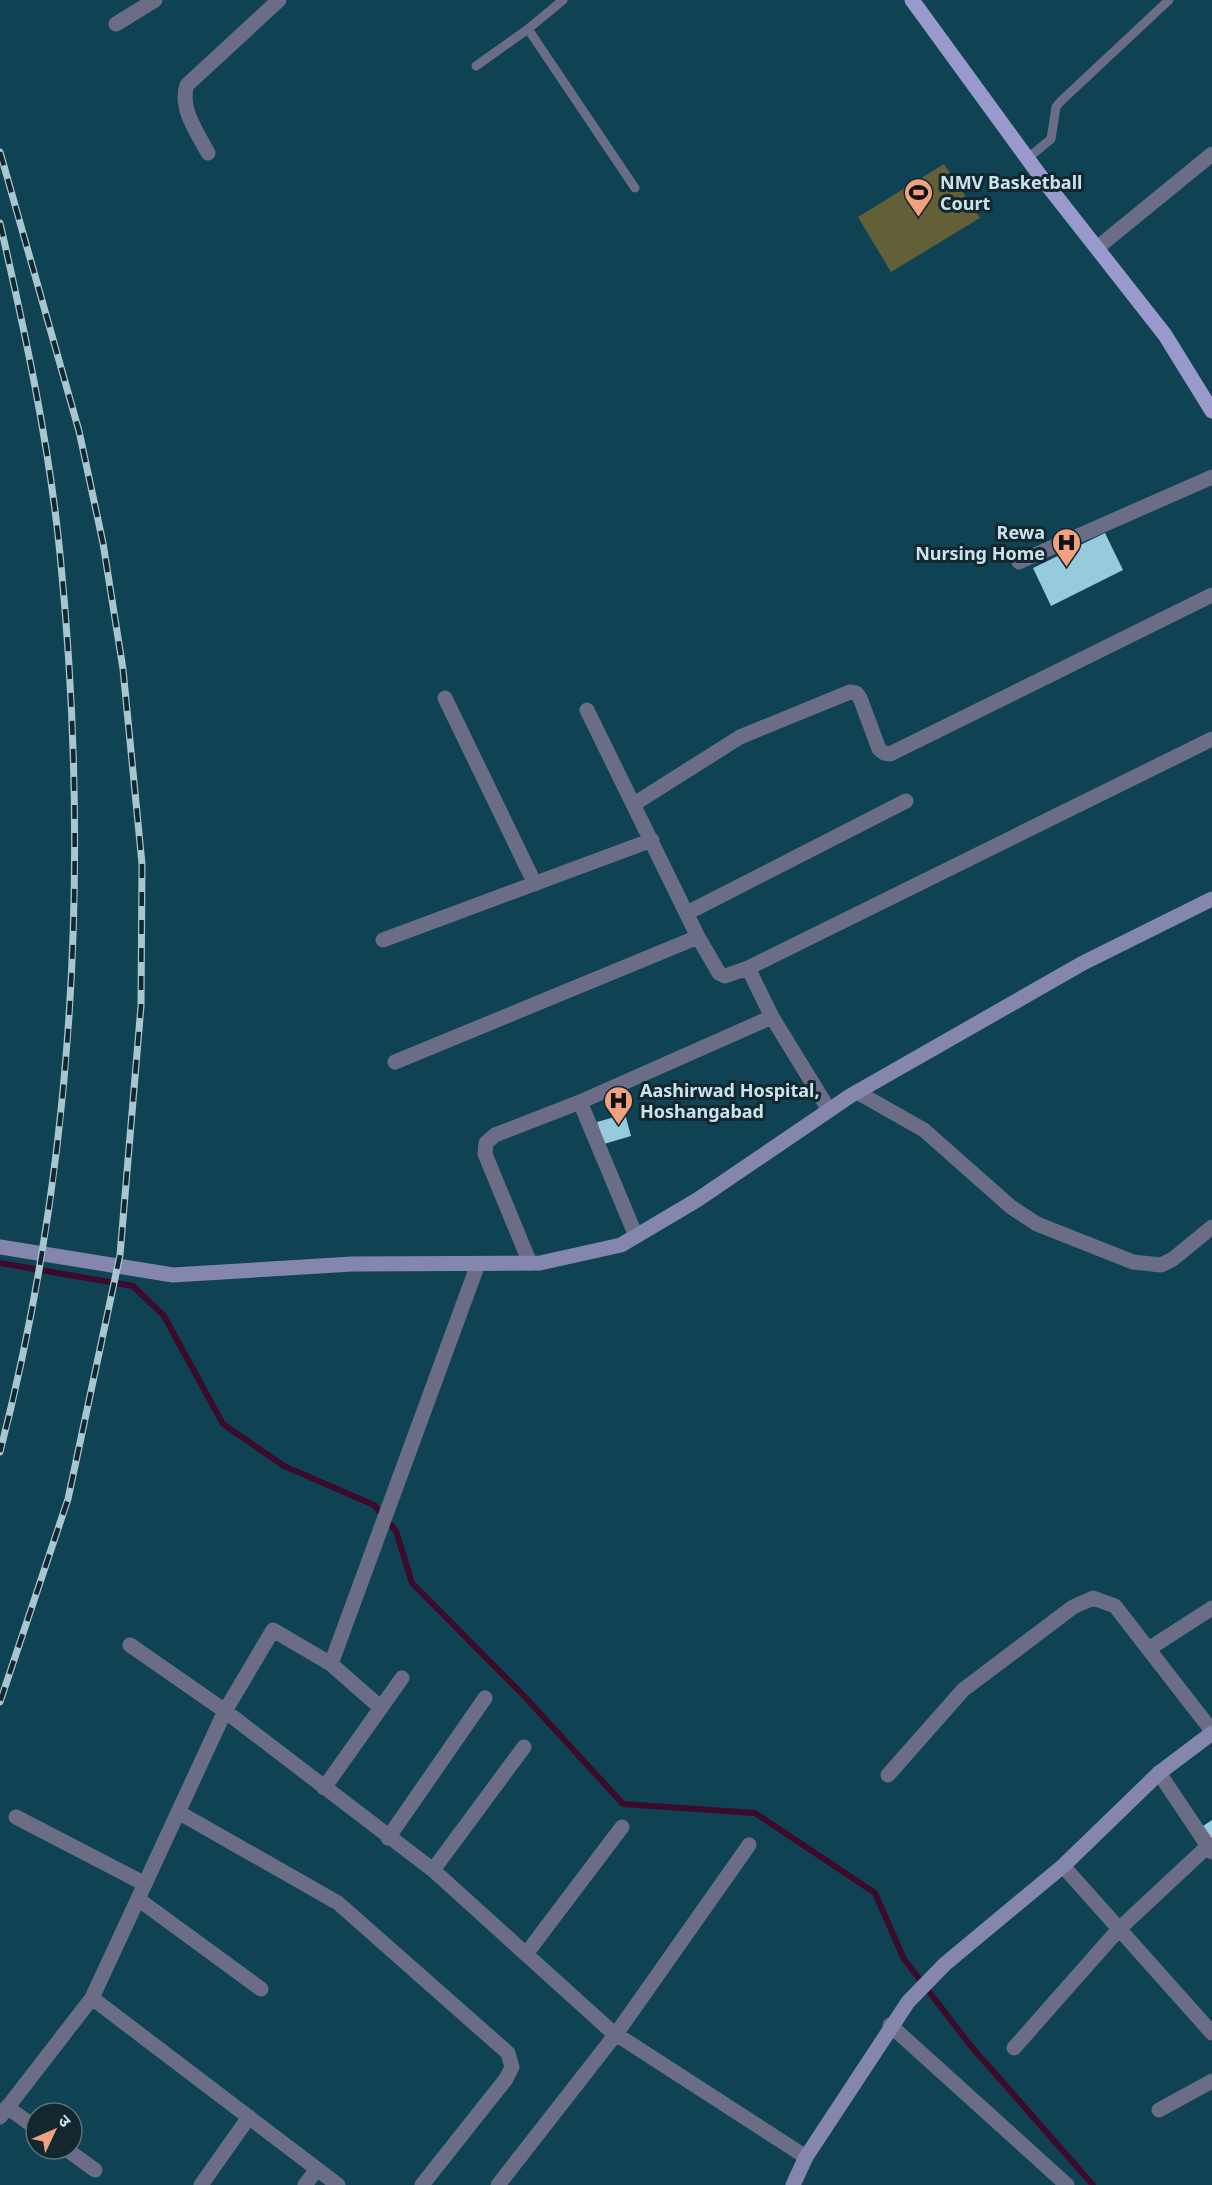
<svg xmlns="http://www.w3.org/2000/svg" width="1212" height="2185" viewBox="0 0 1212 2185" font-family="'Noto Sans','Noto Sans Devanagari',sans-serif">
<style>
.green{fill:#635f36}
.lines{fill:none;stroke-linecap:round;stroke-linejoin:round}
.stream{stroke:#3c0a2b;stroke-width:6}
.building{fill:#97cadd}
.lane{stroke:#6b6c85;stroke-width:9}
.street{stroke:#6b6c85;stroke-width:15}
.secondary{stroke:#8586ae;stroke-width:15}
.primary{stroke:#99c;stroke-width:15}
.rail-casing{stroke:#a8c6d1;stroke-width:7}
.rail{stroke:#12272e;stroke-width:4.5;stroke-dasharray:14;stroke-linecap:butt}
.labels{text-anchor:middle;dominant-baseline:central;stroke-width:6;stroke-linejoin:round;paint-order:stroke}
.poi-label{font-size:18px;font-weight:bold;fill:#cae3ed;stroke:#12272e;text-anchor:start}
</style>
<rect width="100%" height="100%" fill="#0f4353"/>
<path class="green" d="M944,164L980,218L891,272L858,217Z"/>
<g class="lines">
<path class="stream" d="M0,1263L133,1286L164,1316L223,1424L284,1466L374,1505L396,1531L412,1583L526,1698L623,1804L755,1813L875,1893L904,1959L970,2045L1093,2185"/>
</g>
<path class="building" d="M1105,533L1123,570L1051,606L1033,568Z
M625,1114L631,1136L604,1144L597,1122Z
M1212,1820V1840L1203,1826Z"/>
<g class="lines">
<path class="lane" d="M528,29L635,188
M476,66L528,29L563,0
M1028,158L1051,139L1056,107L1060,102L1169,0"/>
<path class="street" d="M116,24L155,0
M208,153C197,132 179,108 187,85L279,0
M1097,248L1212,154
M1019,562L1212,477
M445,698L535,884
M587,710L698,937L719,973L725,976L748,968L1212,739
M634,804L740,737L850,692L856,693L860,698L879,749L884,753L890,754L1212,595
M687,913L906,801
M383,940L652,840
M748,968L772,1017
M395,1062L698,937
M857,1092L924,1130L1011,1207L1037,1224L1133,1262L1161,1265L1173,1259L1212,1227
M580,1102L636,1236
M530,1263L485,1154L486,1143L495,1135L580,1102L772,1017L829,1110
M130,1645L225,1711L433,1870L611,2031L806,2157
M1150,1648L1212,1608
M331,1664L478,1264
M1159,1773L1212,1852
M888,1775L963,1690L1073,1607L1093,1598L1115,1606L1212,1731
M324,1788L402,1678
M178,1812L338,1903L508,2053L512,2067L506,2079L422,2185
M16,1817L145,1884
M388,1838L485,1698
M1063,1866L1212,2033
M433,1870L524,1747
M138,1899L261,1989
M526,1954L622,1827
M92,1998L338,2185
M890,2025L1067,2185
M1014,2048L1119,1929L1208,1846
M7,2107L36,2128
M1159,2110L1212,2081
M0,2117L92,1998L225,1711L273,1630L331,1664L381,1708
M66,2149L95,2170
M201,2185L249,2117
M305,2185L317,2169
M498,2185L616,2034L749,1845"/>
<path class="secondary" d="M0,1247L173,1275L352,1264L540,1263L621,1245L697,1200L850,1096L1083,963L1212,899
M793,2185L806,2157L908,2002L945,1964L1063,1866L1159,1773L1212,1733"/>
<path class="primary" d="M912,0L1041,177L1165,335L1212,411"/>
<defs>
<path id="rail" d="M0,152L79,431L103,543L123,669L142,864L141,1006L120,1255L68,1499L0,1702
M0,223C25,332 49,443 60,554C90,856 76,1157 0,1452"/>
</defs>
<use href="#rail" class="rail-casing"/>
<use href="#rail" class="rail"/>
</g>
<defs>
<symbol id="stadium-pin" viewBox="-11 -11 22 30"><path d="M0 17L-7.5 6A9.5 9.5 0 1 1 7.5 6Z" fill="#f2a17e" stroke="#12272e"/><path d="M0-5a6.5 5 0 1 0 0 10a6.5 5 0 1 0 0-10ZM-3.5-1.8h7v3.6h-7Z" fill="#111"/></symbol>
<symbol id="hospital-pin" viewBox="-11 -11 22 30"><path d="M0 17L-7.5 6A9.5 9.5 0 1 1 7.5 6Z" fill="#f2a17e" stroke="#12272e"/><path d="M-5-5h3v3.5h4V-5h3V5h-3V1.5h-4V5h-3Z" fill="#111"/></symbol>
</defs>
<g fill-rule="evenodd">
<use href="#stadium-pin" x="902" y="176" width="33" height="45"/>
<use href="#hospital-pin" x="1050" y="526" width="33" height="45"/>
<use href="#hospital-pin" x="602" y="1084" width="33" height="45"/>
</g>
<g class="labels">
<g class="poi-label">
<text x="940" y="182">NMV Basketball<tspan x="940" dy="21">Court</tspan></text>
<text x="1045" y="532" text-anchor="end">Rewa<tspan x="1045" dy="21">Nursing Home</tspan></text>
<text x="640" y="1090">Aashirwad Hospital,<tspan x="640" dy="21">Hoshangabad</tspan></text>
</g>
</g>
<g transform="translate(54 2131) rotate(46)"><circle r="28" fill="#12272e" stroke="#5c727a" stroke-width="1.5"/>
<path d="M0-4.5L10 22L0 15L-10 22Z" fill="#f2a17e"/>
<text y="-9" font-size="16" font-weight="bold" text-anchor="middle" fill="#cae3ed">उ</text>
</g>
</svg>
